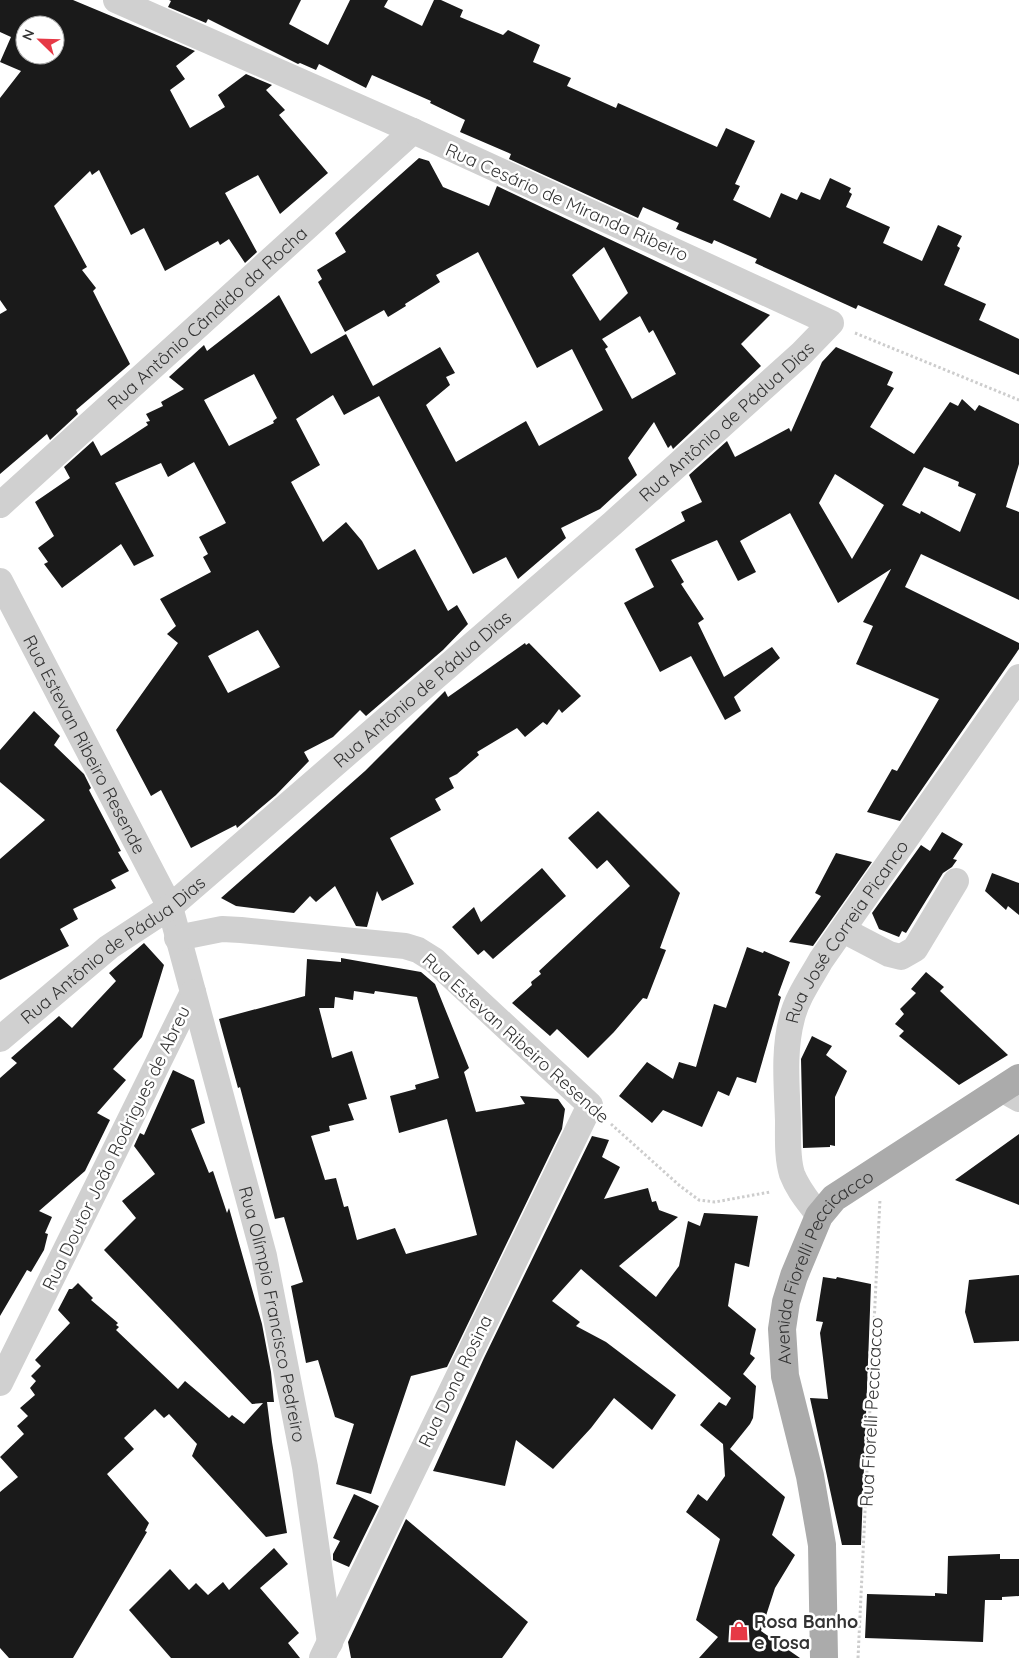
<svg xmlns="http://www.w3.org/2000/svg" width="1019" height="1658" viewBox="0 0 1019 1658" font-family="Quicksand,sans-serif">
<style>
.building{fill:#1a1a1a;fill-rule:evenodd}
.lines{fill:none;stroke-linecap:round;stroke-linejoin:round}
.path{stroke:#cdcdcd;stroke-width:3;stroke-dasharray:2.5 2.5;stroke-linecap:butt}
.minor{stroke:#d0d0d0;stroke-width:26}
.major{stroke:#ababab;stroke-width:28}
.labels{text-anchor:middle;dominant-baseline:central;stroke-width:5;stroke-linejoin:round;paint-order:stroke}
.street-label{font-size:18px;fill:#333;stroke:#fff}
.poi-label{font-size:18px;font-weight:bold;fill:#333;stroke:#fff;text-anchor:start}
</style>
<rect width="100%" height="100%" fill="#fff"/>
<path class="building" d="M0,0H73L195,51L176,66L185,79L170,90L190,128L225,107L218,95L246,74L272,85L266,90L285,110L279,115L328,173L280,214L258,175L225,193L257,252L245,263L229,239L220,245L218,241L165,271L144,228L131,235L99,170L92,175L90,171L54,206L87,267L82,270L96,288L93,291L130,364L76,410L78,414L50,440L47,434L0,474V314L7,310L0,300V98L21,71L0,62L11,37L0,32ZM25,25H55V55H25Z
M169,0H301L289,24L328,45L350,0H388L384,7L422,26L434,0H441L463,10L460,17L503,35L508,30L540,45L533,62L571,78L567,86L616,108L618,103L717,147L726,128L755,141L735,184L740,186L733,200L770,218L781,193L797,200L801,192L820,200L830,178L851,188L849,192L852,194L846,207L890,227L883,243L922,261L938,225L962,236L957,246L960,248L944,285L986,304L979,320L1019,339V375L858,305L856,309L755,263L757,259L714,240L712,244L676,229L679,223L643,207L638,218L509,159L511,154L460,132L465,120L430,103L431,101L372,75L366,88L319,64L316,70L300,63L298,64L208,19L206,23L168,7L171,1Z
M419,158L429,161L443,187L489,206L497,186L770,315L741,344L761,366L673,449L671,445L668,448L654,422L628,458L637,475L600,509L561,528L566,538L518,579L506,557L473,574L379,396L344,415L333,395L296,419L320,465L291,482L323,542L346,522L362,541L378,570L415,549L448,611L457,605L468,624L443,650L366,716L360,710L333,737L304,752L309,761L276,795L237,828L236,825L191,848L161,790L151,796L116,730L178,643L167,634L176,626L160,599L211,572L203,557L208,554L199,537L226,523L194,462L168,477L161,463L115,483L154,556L134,566L121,544L62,588L44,564L48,562L38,548L54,536L35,502L70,478L64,467L93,441L101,456L148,425L146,422L150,421L146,414L163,406L161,402L184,389L169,377L204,345L207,351L279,295L311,354L346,334L373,386L440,347L455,373L446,377L450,385L426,405L456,462L526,421L539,446L603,410L572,349L537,368L478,252L436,275L440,282L405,304L406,306L388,317L384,310L345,332L318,282L322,279L317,270L346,252L335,233ZM604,247L628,293L600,321L572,275ZM640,316L649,333L653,330L676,374L632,399L605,349L608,347L602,339ZM254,374L277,418L273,421L274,423L229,446L204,400ZM258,630L280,667L228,693L208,656Z
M836,347L893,372L887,385L894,388L870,427L914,454L950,402L958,406L962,399L975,411L979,405L1019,424V464L1006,507L1019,512V600L921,554L905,587L1019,643V649L900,821L867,812L892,769L897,771L939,699L856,664L873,626L863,622L891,569L838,603L790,513L740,541L756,572L738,581L717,540L671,560L684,582L681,584L704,619L698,623L724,677L772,647L780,658L734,697L741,711L725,720L691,656L660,672L624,603L654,587L635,549L685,521L681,512L702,502L689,475L727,441L735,457L789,428L791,432L822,362ZM924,467L959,482L958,486L976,494L960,532L921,511L920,514L902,505ZM835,474L884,505L852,559L819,503Z
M525,643L526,645L529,643L581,696L562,713L559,709L547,725L543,722L525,737L517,728L477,752L479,755L457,774L449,778L454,788L435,799L441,810L390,838L414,884L382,901L377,891L367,927L356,926L335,886L316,902L310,896L294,913L236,906L221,898L365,771L445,691L448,697Z
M34,711L60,736L54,745L84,774L91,788L89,790L121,851L118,852L129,871L111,880L116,888L73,909L78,919L60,929L69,946L0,980V859L45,820L0,782V750Z
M598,811L680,893L660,948L666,950L647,999L643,998L614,1032L588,1058L557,1029L550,1036L512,1003L532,985L531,982L541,974L539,971L630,886L607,860L597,869L568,838Z
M942,832L963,844L953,859L957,860L952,867L943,873L906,933L902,931L899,937L879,929L872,913L921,845L930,851Z
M836,853L872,862L813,946L789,942L821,896L815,893Z
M542,868L566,896L493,959L484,950L478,955L452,927L474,907L481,922Z
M992,873L1019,883V915L1008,906L1006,910L985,891Z
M144,943L164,965L142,1037L113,1069L126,1080L97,1113L110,1120L85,1171L39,1211L52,1217L45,1233L48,1234L44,1250L31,1272L27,1270L0,1316V1078L17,1063L11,1058L59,1016L72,1028L116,981L109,973Z
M747,947L763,953L764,951L790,962L778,995L781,997L756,1083L737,1077L729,1096L718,1091L702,1127L663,1110L652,1123L619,1096L647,1062L673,1079L679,1062L696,1067L714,1004L726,1008Z
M341,958L421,972L435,984L469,1068L464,1072L476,1112L525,1104L520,1096L558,1099L565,1109L562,1129L447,1367L411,1376L371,1494L336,1484L354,1424L335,1417L318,1360L306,1363L291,1286L303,1282L284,1217L275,1219L240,1087L238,1088L219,1019L305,996L307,959L341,962ZM354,991L374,994L375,991L417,997L439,1078L415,1085L416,1089L390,1096L399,1133L447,1119L477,1235L406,1254L395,1228L357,1240L348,1206L344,1207L336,1178L325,1180L311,1136L330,1131L329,1126L354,1120L348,1104L367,1099L352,1051L332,1058L319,1008H334L335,997L353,1000Z
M926,972L944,987L940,991L1008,1055L959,1085L899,1036L904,1031L895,1024L904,1014L900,1009L916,993L911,989Z
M812,1036L832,1046L826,1055L847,1071L835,1097V1146L830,1145V1147L803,1148L801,1059Z
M173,1070L194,1080L205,1123L191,1129L209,1173L213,1171L227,1213L229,1208L262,1324L271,1372L274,1402H267L272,1442L287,1533L266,1537L192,1456L197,1444L169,1414L164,1418L155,1409L124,1438L134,1449L107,1474L149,1523L145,1531L147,1532L73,1658H9L0,1648V1492L18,1477L0,1457L24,1434L17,1426L28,1416L20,1408L35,1395L30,1388L36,1381L31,1376L41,1366L35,1360L70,1323L58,1310L69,1289H72L78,1283L93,1298L91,1300L118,1323L116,1325L119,1327L116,1330L178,1389L185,1381L229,1418L232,1415L244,1424L263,1403L252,1404L104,1250L136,1218L122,1201L155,1174L134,1146L140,1133L144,1135Z
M1019,1134V1205L955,1180Z
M592,1136L609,1140L602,1157L620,1167L604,1199L648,1188L652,1202L656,1201L659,1210L678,1217L619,1266L656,1297L679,1266L688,1221L700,1226L704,1213L758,1216L749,1267L735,1263L728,1306L756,1329L750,1354L755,1358L743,1374L756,1386L753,1418L750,1424L730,1449L785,1497L772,1535L795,1555L775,1588L761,1631L800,1658H699L718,1637L696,1620L720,1539L686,1512L698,1494L707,1501L725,1476L723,1444L700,1425L719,1402L726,1406L731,1398L581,1269L552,1301L580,1322L576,1326L606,1342L676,1395L652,1430L614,1398L591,1428L553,1469L516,1440L505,1486L433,1471L484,1358Z
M1019,1275V1341L974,1343L965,1312L969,1280Z
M823,1277L836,1279L837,1277L871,1284L861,1545H842L810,1398L828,1399L820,1333L823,1322L816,1321Z
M354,1494L379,1506L349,1567L333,1560V1554L340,1541L333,1538Z
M406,1519L528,1622L502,1658H351L348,1642Z
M274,1548L288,1564L260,1588L299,1633L288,1643L300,1658H171L129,1610L170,1569L189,1590L196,1583L208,1595L223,1582L229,1590Z
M1000,1554V1559H1019V1596L1002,1597V1600H985L983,1642L865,1638L867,1594L935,1596V1593L947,1594L948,1556Z"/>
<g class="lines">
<path class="path" d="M855,333L1019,400
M611,1124L680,1186L699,1200L715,1202L770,1192
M858,1658L880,1199"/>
<g class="minor">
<path id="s1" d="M0,505L413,131"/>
<path id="s2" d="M0,581L170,907L193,992L0,1383"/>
<path d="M843,930L889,954L901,957L915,949L956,881"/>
<path d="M177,938L222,929L241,930L405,946L418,950L434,960L590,1105L322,1658"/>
<path id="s3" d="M193,992L264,1256L305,1467L330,1643"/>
<path id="s4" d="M0,1039L109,947L170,907L613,523L801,354L831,323L413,131L116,0"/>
<path d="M1003,1090L1019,1099"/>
<path id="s5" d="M819,1216C809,1202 798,1190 792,1174C787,1158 788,1138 788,1121C787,1087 783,1051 792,1018C797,997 811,978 821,960L1019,677"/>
</g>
<path class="major" id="s6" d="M824,1658L822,1545L810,1476L785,1376L782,1329L786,1302L794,1276L819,1216L834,1198L1019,1078"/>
</g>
<defs>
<symbol id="shop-bare" viewBox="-9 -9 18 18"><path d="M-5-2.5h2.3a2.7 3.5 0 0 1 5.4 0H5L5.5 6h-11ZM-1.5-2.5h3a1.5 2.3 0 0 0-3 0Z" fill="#e63946" stroke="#fff" stroke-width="2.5" paint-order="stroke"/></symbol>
</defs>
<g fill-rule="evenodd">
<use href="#shop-bare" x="725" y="1617" width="28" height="28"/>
</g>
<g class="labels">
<g class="street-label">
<text transform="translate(567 202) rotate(24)">Rua Cesário de Miranda Ribeiro</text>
<text stroke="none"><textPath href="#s1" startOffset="279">Rua Antônio Cândido da Rocha</textPath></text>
<text stroke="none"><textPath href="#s4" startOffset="954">Rua Antônio de Pádua Dias</textPath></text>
<text stroke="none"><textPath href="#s4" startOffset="549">Rua Antônio de Pádua Dias</textPath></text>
<text stroke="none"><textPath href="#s2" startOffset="184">Rua Estevan Ribeiro Resende</textPath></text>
<text stroke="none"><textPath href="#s5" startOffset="309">Rua José Correia Picanco</textPath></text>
<text stroke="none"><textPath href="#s4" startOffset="144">Rua Antônio de Pádua Dias</textPath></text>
<text transform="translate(516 1038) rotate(42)">Rua Estevan Ribeiro Resende</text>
<text transform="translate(116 1148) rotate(-64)">Rua Doutor João Rodrigues de Abreu</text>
<text stroke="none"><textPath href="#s6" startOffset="409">Avenida Fiorelli Peccicacco</textPath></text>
<text stroke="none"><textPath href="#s3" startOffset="332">Rua Olímpio Francisco Pedreiro</textPath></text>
<text transform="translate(455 1381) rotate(-64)">Rua Dona Rosina</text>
<text transform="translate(871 1412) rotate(-87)">Rua Fiorelli Peccicacco</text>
</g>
<g class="poi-label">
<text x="754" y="1621">Rosa Banho<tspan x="754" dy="21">e Tosa</tspan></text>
</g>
</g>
<g transform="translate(40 40) rotate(293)"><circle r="24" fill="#ffffff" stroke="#adadad"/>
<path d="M0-4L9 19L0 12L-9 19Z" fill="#e63946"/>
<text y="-8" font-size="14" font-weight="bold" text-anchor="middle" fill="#333333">N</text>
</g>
</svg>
